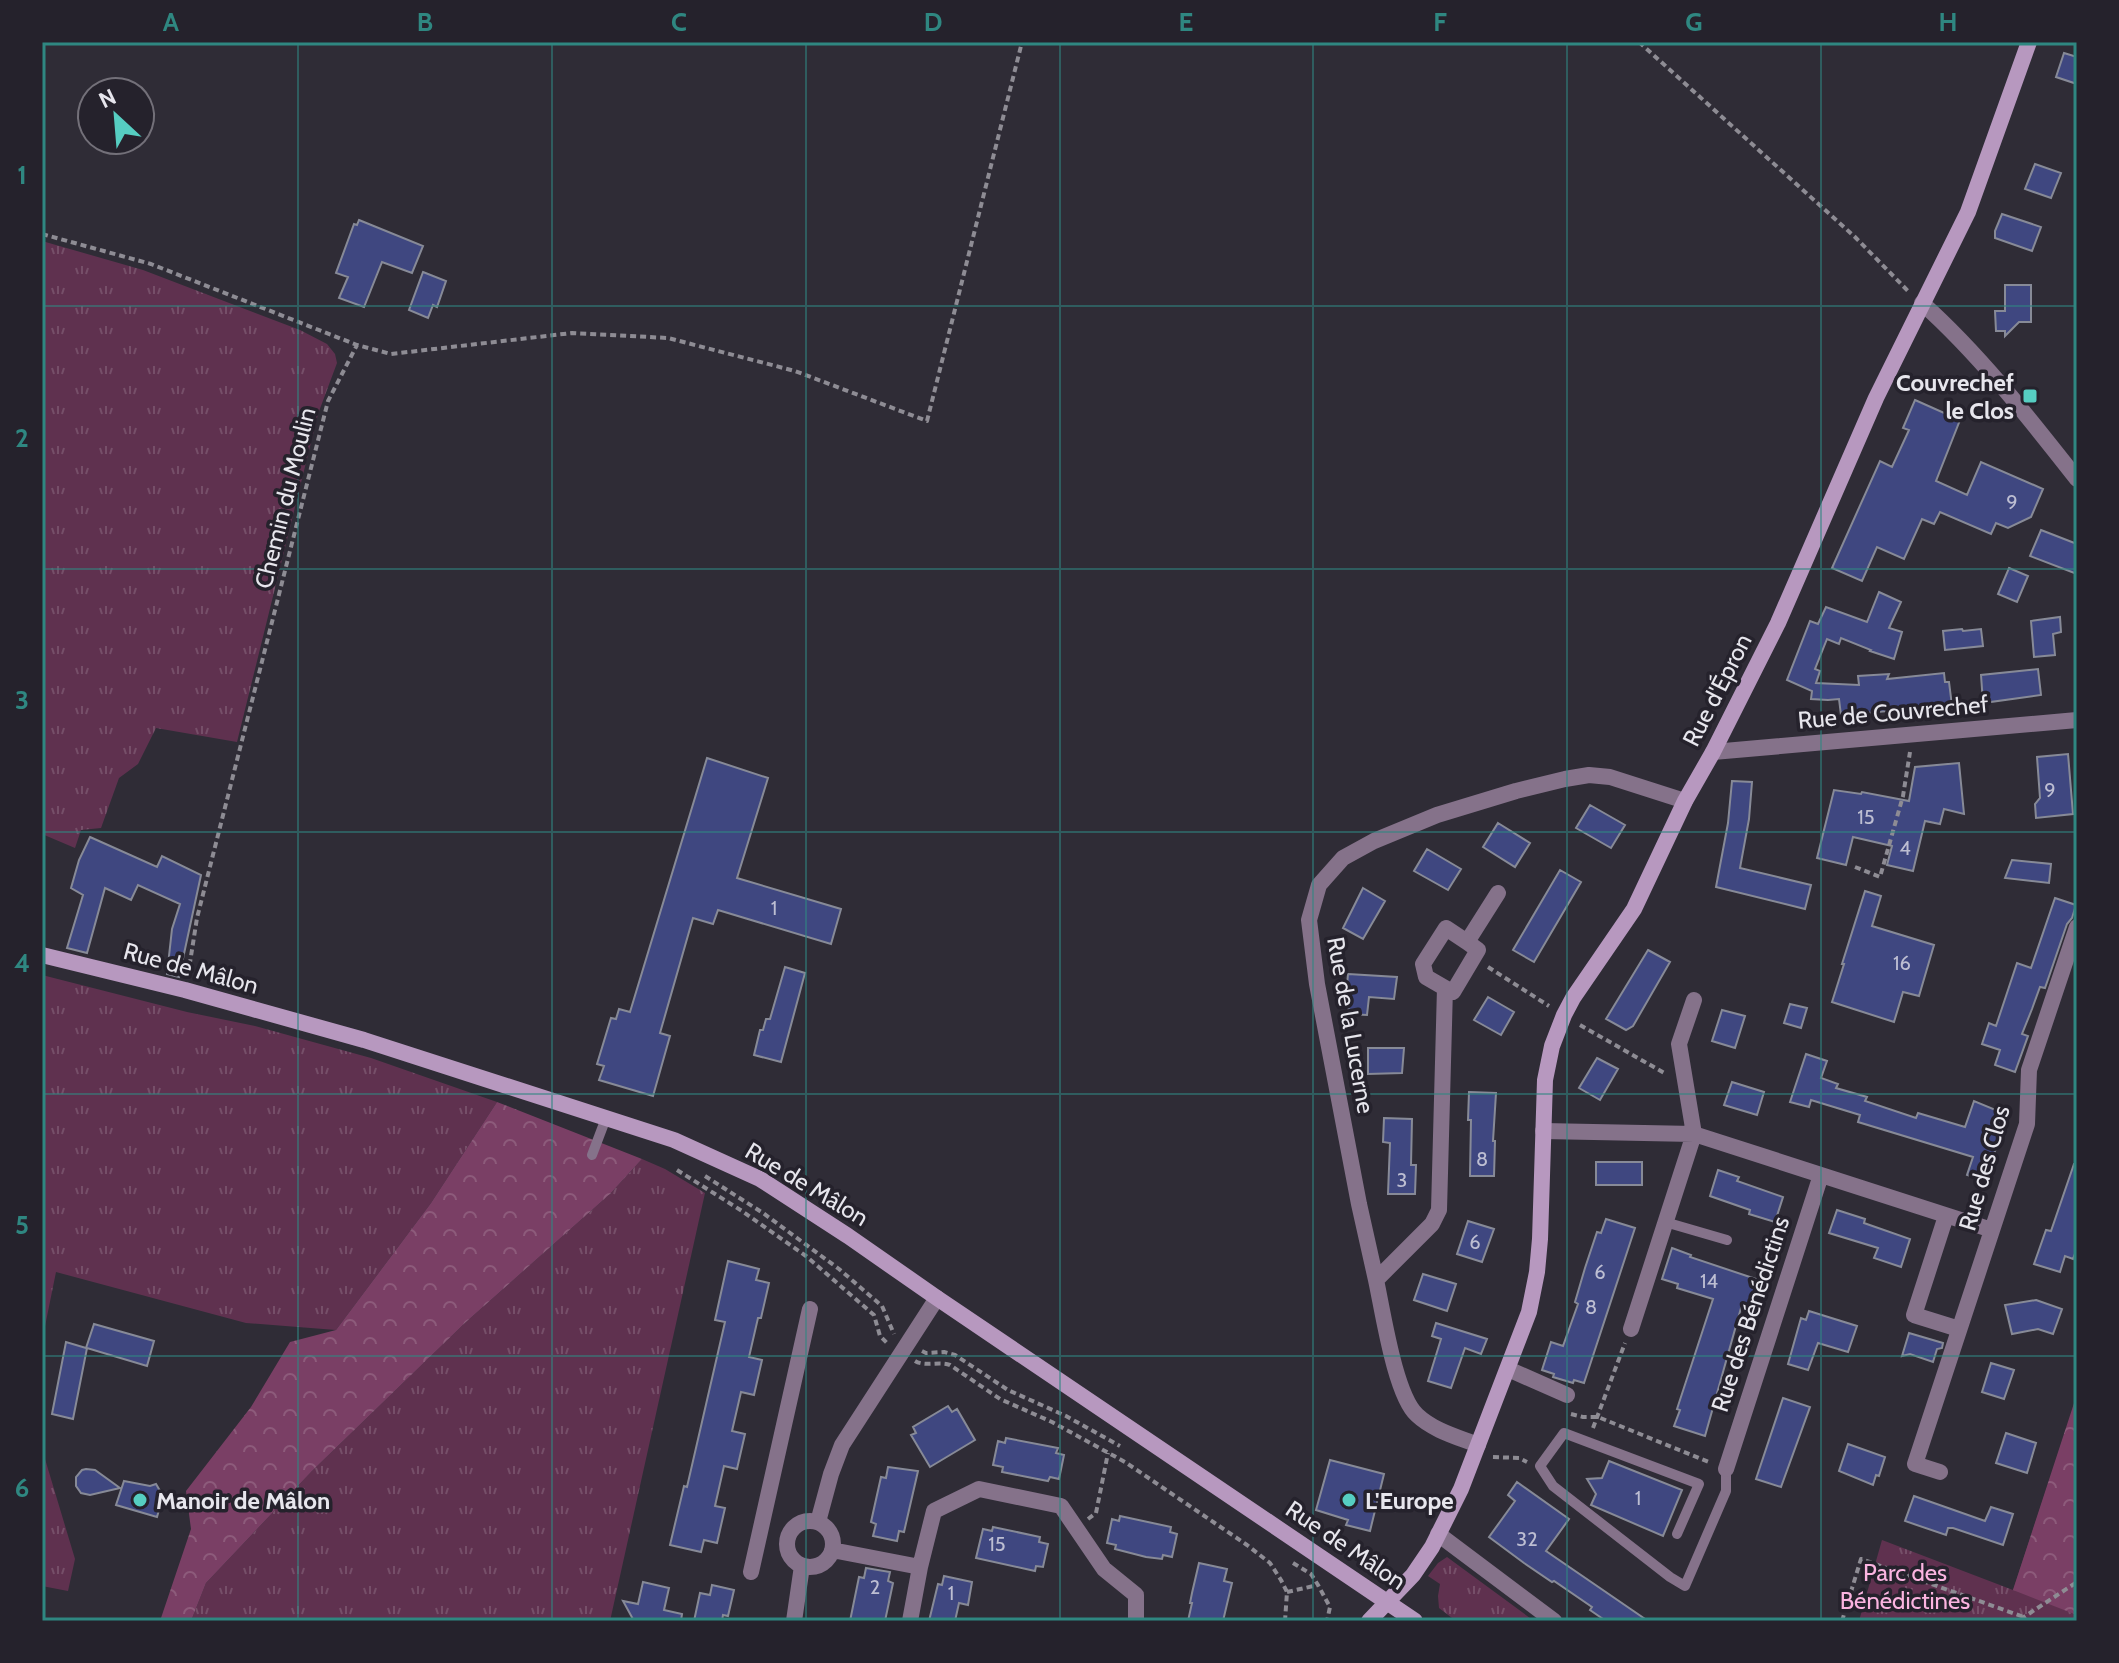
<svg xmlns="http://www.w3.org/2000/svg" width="2119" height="1663" viewBox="0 0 2119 1663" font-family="Cabin,sans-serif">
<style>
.grass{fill:url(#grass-tufts)}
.forest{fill:url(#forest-crowns)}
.building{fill:#3f4780;stroke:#878a97;stroke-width:2}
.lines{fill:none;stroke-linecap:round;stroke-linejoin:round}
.path{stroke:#8e8c94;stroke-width:4;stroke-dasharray:6 4;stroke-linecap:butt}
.lane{stroke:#85728a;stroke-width:10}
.street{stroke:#85728a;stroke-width:16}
.secondary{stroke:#b798bf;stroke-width:16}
.grid{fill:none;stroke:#2f8781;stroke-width:2;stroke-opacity:0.55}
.poi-dot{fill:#56cec2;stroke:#25222c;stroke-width:3}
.labels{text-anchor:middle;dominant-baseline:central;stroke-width:7;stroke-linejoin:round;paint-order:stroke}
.number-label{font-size:20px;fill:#bdbed2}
.poi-label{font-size:24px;font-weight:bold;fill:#e7e6ed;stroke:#25222c;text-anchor:start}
.street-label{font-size:24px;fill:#e7e6ed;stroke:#25222c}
.park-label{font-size:24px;fill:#fbb4e0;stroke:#25222c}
.neatline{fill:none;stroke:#2f8781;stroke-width:3}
.grid-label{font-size:26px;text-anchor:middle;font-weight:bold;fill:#2f8781}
</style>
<defs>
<pattern id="grass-tufts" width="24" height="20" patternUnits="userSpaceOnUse" patternTransform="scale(2)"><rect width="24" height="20" fill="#5f314f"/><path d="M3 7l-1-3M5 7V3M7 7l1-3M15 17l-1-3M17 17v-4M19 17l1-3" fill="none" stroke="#764f69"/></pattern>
<pattern id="forest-crowns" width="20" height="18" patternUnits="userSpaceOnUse" patternTransform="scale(2)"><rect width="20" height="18" fill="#7a3f65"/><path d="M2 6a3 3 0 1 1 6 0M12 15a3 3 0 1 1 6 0" fill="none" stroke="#8d5b7b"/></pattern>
</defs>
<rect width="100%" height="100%" fill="#2f2c36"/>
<path class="grass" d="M42,241L143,270L300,330L327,344L335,354L337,363L318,414L237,742L156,728L138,764L119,778L101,828L81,830L75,848L42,834Z
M42,975L187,1012L255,1026L371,1058L497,1102L431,1203L336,1330L246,1323L56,1272L42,1341Z
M642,1159L665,1169L705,1193L610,1621H191L206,1583L312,1471L466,1322L610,1194Z
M2077,1397V1621H1859L1882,1540L2013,1590Z
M42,1449L75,1559L68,1591L42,1586Z
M1447,1557L1534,1621H1456L1439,1608L1438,1596L1440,1584L1428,1576L1438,1563Z"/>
<path class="forest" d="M497,1102L642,1159L610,1194L466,1322L312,1471L206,1583L191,1621H160L191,1529L186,1491L251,1407L290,1342L336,1330L431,1203Z
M2077,1394V1615L2013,1590Z"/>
<path class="building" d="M2064,53L2077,57V84L2056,77Z
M2035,164L2061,173L2051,198L2025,189Z
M2002,214L2041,227L2032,251L1995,238V231Z
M359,220L423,246L412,273L382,262L364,307L339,298L348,277L336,273L354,224L357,225Z
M423,272L446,281L437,307L433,305L428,318L409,310Z
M2005,285H2031V322H2019L2005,336V331H1996L1995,311H2005Z
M1915,400L1960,420L1936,481L1967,495L1981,462L2043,489L2031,517L2008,528L1996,523L1991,534L1940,512L1934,524L1922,519L1904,559L1877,547L1862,581L1832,568L1880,461L1892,467L1909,430L1903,428Z
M2041,530L2077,544V574L2030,556Z
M2009,568L2028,576L2017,602L1998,594Z
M1879,592L1901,602L1889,628L1902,632L1894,659L1870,651L1871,650L1841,638L1839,644L1827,639L1815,669L1820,671L1816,683L1859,685L1858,676L1889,674L1887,679L1944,673L1945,682H1949L1952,706L1901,712V710L1841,715L1839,699L1828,700L1811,699L1812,691L1787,680L1810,621L1818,624L1826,607L1867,622Z
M2060,617L2061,632L2053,634L2055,655L2034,657L2031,621Z
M1962,629L1963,631L1981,629L1983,646L1945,650L1943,631Z
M2038,669L2041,695L1983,703L1981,675Z
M2068,754L2073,814L2036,818L2035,804L2040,798L2037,757Z
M707,758L768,778L737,878L841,909L831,944L718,910L713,924L693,918L660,1033L670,1036L653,1096L599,1080L604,1066L597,1064L611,1018L616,1019L619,1009L630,1012Z
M1959,763L1964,814L1944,809L1940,824L1925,821L1913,871L1887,865L1892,846L1853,837L1846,865L1817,858L1834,790L1861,794L1862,792L1909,801L1915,767Z
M1732,781L1752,782L1749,819L1740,868L1811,885L1805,909L1716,887L1728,823Z
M1590,805L1625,825L1611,848L1576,828Z
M1498,823L1530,843L1515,867L1483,847Z
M90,837L157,867L162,856L201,875L179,977L167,974L172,929L180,904L138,885L131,900L105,888L87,953L67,948L83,895L71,888L79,860Z
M1427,849L1461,869L1448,890L1414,871Z
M2012,860L2051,864L2049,883L2005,878Z
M1560,870L1581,882L1534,962L1513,950Z
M1363,888L1385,901L1363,939L1343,928Z
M1865,891L1881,896L1872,926L1934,945L1919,996L1903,992L1894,1022L1832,1002L1844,964H1842Z
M2055,898L2076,905L2072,918L2067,924L2045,988L2040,987L2032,1009L2022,1034L2028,1036L2015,1072L1995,1065L2000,1050L1982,1044L1989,1023L1996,1026L2017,963L2031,968Z
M1648,950L1670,962L1633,1026L1626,1030L1606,1019Z
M785,967L805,973L781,1062L754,1055L760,1030H763L766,1019H770Z
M1348,974L1397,977L1394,999L1369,997L1367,1015L1348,1014L1350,996H1346Z
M1488,997L1514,1012L1501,1035L1474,1020Z
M1790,1004L1807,1008L1801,1028L1784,1023Z
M1722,1010L1745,1016L1735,1048L1712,1041Z
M1368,1048H1404L1402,1073L1368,1074Z
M1806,1054L1827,1061L1821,1078L1838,1084L1836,1088L1867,1097L1865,1101L1916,1118L1918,1113L1965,1127L1974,1101L2003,1113L1998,1131L2002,1132L1984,1181L1967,1175L1973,1157L1858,1122L1860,1115L1811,1100L1809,1107L1790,1102Z
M1597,1058L1618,1069L1600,1100L1579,1088Z
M1732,1082L1764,1092L1757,1115L1724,1105Z
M1469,1092L1496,1093L1493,1141H1495L1494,1176H1470L1471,1120H1468Z
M1384,1118L1412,1119L1411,1165H1416L1415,1194H1388L1390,1143L1383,1142Z
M1596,1162H1642V1185H1596Z
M2074,1164H2077V1248L2073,1259L2065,1256L2060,1272L2034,1264L2046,1230L2051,1231Z
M1718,1170L1739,1177L1737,1181L1783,1197L1775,1222L1749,1214L1750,1210L1710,1196Z
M1837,1210L1865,1219L1864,1223L1910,1239L1901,1267L1874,1258L1878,1248L1829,1233Z
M1606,1219L1635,1228L1584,1383L1574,1380L1573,1383L1553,1377L1554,1374L1542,1370L1551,1342L1563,1346L1578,1304L1575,1302L1585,1268L1597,1232L1601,1233Z
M1468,1221L1494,1229L1482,1262L1457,1254Z
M1672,1248L1691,1255L1690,1257L1756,1279V1281L1766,1284L1757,1313L1741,1308L1705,1436L1674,1426L1680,1410L1677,1409L1713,1299L1677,1288L1678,1284L1662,1279Z
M728,1261L759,1269L756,1280L769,1283L761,1318H758L749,1357L762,1360L754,1395L741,1392L732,1431L745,1434L737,1469L724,1466L715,1506L725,1508L717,1543L704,1540L701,1552L670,1545L684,1486L687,1487L725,1322L715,1320Z
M1423,1274L1456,1284L1447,1311L1414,1300Z
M2036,1300L2062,1309L2053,1334L2038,1329L2012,1334L2005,1305Z
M1809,1311L1857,1326L1848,1352L1818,1343L1808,1370L1788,1364L1801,1318L1806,1320Z
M1436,1323L1487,1339L1481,1354L1465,1348L1451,1388L1428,1381L1441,1339L1432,1336Z
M94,1324L154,1341L147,1366L87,1348L73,1419L52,1414L66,1342L86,1348Z
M1909,1333L1943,1343L1942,1348L1937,1349L1933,1362L1910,1354L1902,1356Z
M1991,1363L2014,1370L2004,1399L1982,1392Z
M1783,1398L1810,1407L1781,1487L1756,1479Z
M948,1406L952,1412L957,1409L975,1440L930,1467L911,1435L916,1433L913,1427Z
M2006,1433L2036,1443L2027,1473L1996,1463Z
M1006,1438L1058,1448L1056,1453L1064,1455L1059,1479L1050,1477L1048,1481L1002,1472L1003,1467L993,1465L998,1441L1005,1443Z
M1848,1444L1885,1457L1879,1476L1876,1475L1873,1485L1839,1471Z
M1330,1460L1384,1474L1370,1531L1346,1525L1348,1520L1316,1510Z
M1609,1461L1682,1490L1663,1536L1591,1505L1596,1494L1587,1479L1602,1478Z
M888,1467L918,1471L904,1532L899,1531L897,1541L873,1536L876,1524L871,1522L881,1477L886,1478Z
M86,1469L95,1470L120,1488L90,1495L81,1493L76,1486V1477L82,1470Z
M124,1481L150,1486L156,1484L163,1496L157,1517L116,1505Z
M1517,1482L1569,1519L1546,1551L1648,1621H1606L1590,1610L1592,1607L1554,1581L1552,1582L1524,1563L1489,1537L1515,1501L1508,1495Z
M1914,1496L1985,1521L1991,1507L2013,1514L2003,1545L1953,1528H1948L1946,1535L1905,1521Z
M1120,1516L1171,1527L1170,1532L1177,1534L1172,1557L1163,1555L1162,1559L1146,1557L1115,1549L1116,1545L1107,1543L1112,1519L1119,1521Z
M993,1527L1040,1537L1039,1542L1048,1544L1043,1567L1036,1566L1035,1571L976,1558L983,1529L992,1531Z
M1199,1563L1227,1569L1224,1581L1232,1583L1223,1621H1188L1192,1603H1190L1192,1593Z
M866,1568L890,1572L888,1581L893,1583L885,1621H850L859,1577L864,1578Z
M944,1576L972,1582L968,1605L959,1603L955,1621H929L938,1584L942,1585Z
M643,1582L669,1588L664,1610L682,1614L681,1621H634L623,1601L638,1604Z
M712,1585L734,1590L728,1616L723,1615L722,1621H694L700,1593L710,1595Z"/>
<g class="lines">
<path class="path" d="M1639,42L1855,237L1908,291
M42,234L151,264L357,345L391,354L572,333L668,338L795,371L927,421L1022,42
M1855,867L1880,877L1903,796L1910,752
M1488,967L1549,1006
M188,975L197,918L328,401L357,345
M1580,1025L1666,1074
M677,1170L742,1211L806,1256L874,1315L880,1336L887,1343
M705,1176L763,1213L839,1269L882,1306L894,1334
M922,1351L926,1353L944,1352L955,1355L1008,1390L1066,1416L1120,1446
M915,1361C925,1367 939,1361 950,1365L1000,1399L1052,1422L1125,1462L1247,1545L1270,1563L1281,1580L1287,1592L1285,1621
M1571,1414L1583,1417H1598L1709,1462
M1593,1428L1625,1343
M1493,1457L1519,1458L1527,1462
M1088,1519L1096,1513L1108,1453
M1293,1563L1311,1574L1318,1585L1330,1607L1327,1621
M1287,1592L1318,1585
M1842,1621L1861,1559L2024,1617
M2023,1621L2024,1617L2077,1582"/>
<path class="lane" d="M592,1155L606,1118
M1665,1222L1727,1240
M1677,1534L1699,1484L1564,1433L1540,1466L1553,1486L1670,1577L1685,1586L1726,1491V1469"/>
<path class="street" d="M1922,303C1980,355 2029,418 2077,479
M1713,752L2077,720
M1445,988L1426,977L1423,964L1446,928L1467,942
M1543,1131L1694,1134L1992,1230
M1946,1216L1914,1315L1959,1329
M1376,1280L1359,1204L1317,984L1309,920L1319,885L1343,858L1374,841L1437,815L1516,791L1565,779L1589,775L1610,777L1685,801
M1631,1329L1694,1134L1679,1044L1694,1000
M1508,1369L1567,1395
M1478,1445C1458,1437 1434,1431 1417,1415C1395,1395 1383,1312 1376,1280L1432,1224L1439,1210L1445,988L1453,992L1478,950L1467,942L1498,893
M1726,1469L1821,1175
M1940,1472L1915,1464L2027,1124L2029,1070L2077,927
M787 1544a23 23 0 1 1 46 0a23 23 0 1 1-46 0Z
M818,1522L831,1474L842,1445L937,1298
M1438,1534L1554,1621
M832,1550L920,1567
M751,1572L810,1309
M794,1621L802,1566
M910,1621L920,1567L934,1511L979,1489L1061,1506L1104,1569L1136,1595V1621"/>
<path class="secondary" d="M42,955L185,990L364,1040L674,1140L760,1179L848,1236L937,1298L1415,1621
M1369,1621L1413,1575L1432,1547L1461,1489L1529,1312L1537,1272L1540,1239L1545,1080L1552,1046L1564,1015L1573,998L1634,909L1685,801L1713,752L1778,623L1876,398L1968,212L2029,42"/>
</g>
<path class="grid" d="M298,42V1621M552,42V1621M806,42V1621M1060,42V1621M1313,42V1621M1567,42V1621M1821,42V1621M42,306H2077M42,569H2077M42,832H2077M42,1094H2077M42,1356H2077"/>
<g class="poi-dot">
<rect x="2022" y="388" width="16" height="16" rx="4"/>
<circle cx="140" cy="1500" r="8"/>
<circle cx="1349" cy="1500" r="8"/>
</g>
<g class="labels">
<g class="number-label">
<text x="2012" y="502">9</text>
<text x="2050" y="790">9</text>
<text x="1866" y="817">15</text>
<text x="1905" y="848">4</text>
<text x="774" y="908">1</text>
<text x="1902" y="963">16</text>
<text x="1482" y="1159">8</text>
<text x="1402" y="1180">3</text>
<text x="1475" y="1242">6</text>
<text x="1600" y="1272">6</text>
<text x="1709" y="1281">14</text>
<text x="1591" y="1307">8</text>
<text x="1638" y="1498">1</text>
<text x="1527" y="1539">32</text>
<text x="997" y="1544">15</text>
<text x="875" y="1587">2</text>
<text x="951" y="1593">1</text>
</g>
<g class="poi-label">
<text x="2014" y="382" text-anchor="end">Couvrechef<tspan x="2014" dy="28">le Clos</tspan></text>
<text x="156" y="1500">Manoir de Mâlon</text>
<text x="1365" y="1500">L'Europe</text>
</g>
<g class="street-label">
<text transform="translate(285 498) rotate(-76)">Chemin du Moulin</text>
<text transform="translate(1717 690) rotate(-63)">Rue d'Épron</text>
<text transform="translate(1893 712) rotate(-5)">Rue de Couvrechef</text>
<text transform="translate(191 968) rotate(15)">Rue de Mâlon</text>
<text transform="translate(1351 1025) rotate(80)">Rue de la Lucerne</text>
<text transform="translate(1984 1168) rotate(-74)">Rue des Clos</text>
<text transform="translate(807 1184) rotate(31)">Rue de Mâlon</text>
<text transform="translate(1750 1314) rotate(-72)">Rue des Bénédictins</text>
<text transform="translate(1346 1545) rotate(34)">Rue de Mâlon</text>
</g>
<g class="park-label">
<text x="1905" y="1572">Parc des<tspan x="1905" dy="28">Bénédictines</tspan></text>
</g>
</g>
<rect width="2119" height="1663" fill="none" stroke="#25222c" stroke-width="88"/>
<g transform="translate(116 116) rotate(334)"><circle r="38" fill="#25222c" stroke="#737079" stroke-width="2"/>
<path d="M0-6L14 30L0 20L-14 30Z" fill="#56cec2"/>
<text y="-12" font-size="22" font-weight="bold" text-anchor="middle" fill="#e7e6ed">N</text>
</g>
<rect x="44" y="44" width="2031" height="1575" class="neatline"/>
<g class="grid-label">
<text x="171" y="31">A</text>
<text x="425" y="31">B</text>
<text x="679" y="31">C</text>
<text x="933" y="31">D</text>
<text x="1186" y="31">E</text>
<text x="1440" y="31">F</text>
<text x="1694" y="31">G</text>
<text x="1948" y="31">H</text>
<text x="22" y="184">1</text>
<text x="22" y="447">2</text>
<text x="22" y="709">3</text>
<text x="22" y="972">4</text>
<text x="22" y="1234">5</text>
<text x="22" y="1497">6</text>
</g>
</svg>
